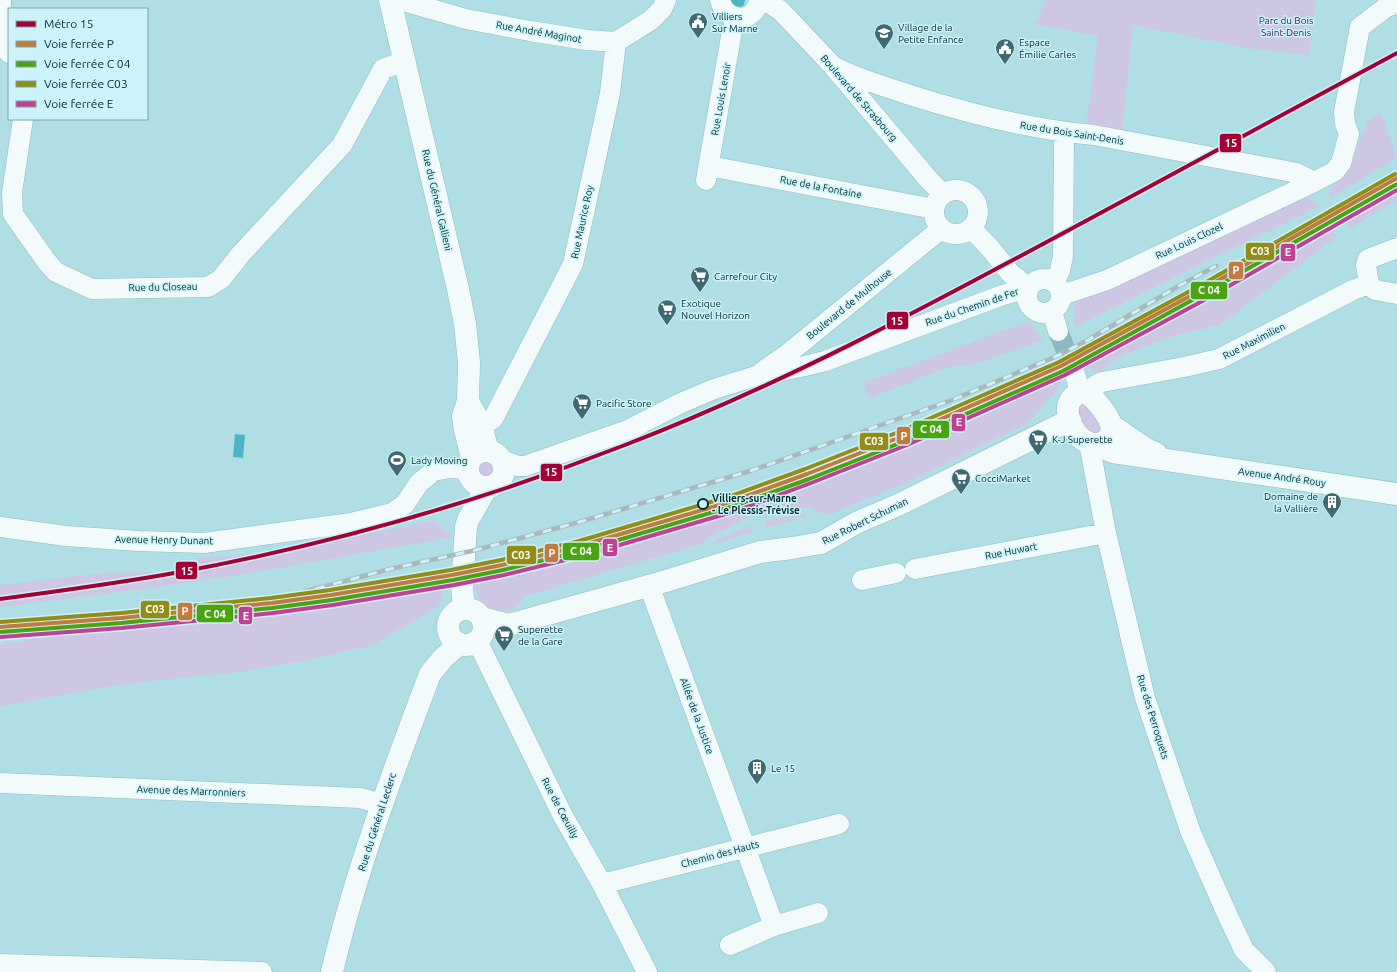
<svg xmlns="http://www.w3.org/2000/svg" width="1397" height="972" viewBox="0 0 1397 972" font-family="Ubuntu,sans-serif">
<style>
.green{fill:#cec7e4}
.water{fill:#4bb5c3}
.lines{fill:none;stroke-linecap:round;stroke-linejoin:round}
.minor-tunnel{stroke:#8dbac1;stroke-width:20;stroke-dasharray:20 10;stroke-linecap:butt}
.minor-casing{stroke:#91bcc2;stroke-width:21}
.major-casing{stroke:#91bcc2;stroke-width:23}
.minor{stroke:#f3fafb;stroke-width:20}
.major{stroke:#f3fafb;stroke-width:22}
.rail-casing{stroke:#abb7b9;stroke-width:4.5}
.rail{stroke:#ccf3fa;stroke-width:3;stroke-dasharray:9;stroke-linecap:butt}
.rail-1-casing{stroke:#ccf3fa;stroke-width:7}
.rail-2-casing{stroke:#ccf3fa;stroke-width:7}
.rail-3-casing{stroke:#ccf3fa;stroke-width:7}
.rail-4-casing{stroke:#ccf3fa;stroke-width:7}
.rail-1{stroke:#c37a3e;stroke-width:4}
.rail-2{stroke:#4aa311;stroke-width:4}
.rail-3{stroke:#938c16;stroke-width:4}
.rail-4{stroke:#c04191;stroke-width:4}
.metro-1-casing{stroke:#ccf3fa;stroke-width:7}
.metro-1{stroke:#a50034;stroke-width:4}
.stop-dot{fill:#ccf3fa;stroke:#052b30;stroke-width:2}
.labels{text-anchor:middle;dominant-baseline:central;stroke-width:3;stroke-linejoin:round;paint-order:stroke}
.poi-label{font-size:10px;fill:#052b30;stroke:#ccf3fa;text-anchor:start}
.park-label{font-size:10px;fill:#540f54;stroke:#ccf3fa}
.street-label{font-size:10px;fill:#052b30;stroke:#ccf3fa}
.stop-label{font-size:10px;font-weight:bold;fill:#052b30;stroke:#ccf3fa;text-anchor:start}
.line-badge{stroke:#ccf3fa;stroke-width:1.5}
.badge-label{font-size:11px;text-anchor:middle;font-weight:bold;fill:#fff}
</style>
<rect width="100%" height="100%" fill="#afdee5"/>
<path class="green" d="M1046,0H1316L1309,55L1254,49L1133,25L1122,131L1086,126L1098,36L1035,24Z
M1381,113L1396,158L1330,198L1329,191L1346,173L1369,120Z
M1397,184V200L1351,228L1341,217Z
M1304,196L1319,206L1074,327L1075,304L1087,295Z
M1330,224L1337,237L1219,325L1170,337L1121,356L1098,372L1078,361L1098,353Z
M1029,321L1043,340L974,364L948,367L869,399L863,383Z
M1061,370L1059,388L1028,423L906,483L826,515L808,507L763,514L758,500L931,433L1010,397Z
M1083,400L1102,427L1099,435L1083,431L1076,403Z
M478 468a8 8 0 1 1 16 0a8 8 0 1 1-16 0Z
M742,504L748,518L708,538L701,544L522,597L520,604L509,611L493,609L481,603L471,578L580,554L671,529Z
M804,514L805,516L766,528L764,521Z
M434,520L453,537L238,575L158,587L0,607V585L104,573L180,572L199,566V558L237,556L399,528Z
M751,525L753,532L715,544L714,543L715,541Z
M446,582L439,606L373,645L308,660L238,672L118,685L0,706V645C80,630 162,624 243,614C311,606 379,594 446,582Z"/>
<path class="water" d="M730,0H745L744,5L741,7L732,6Z
M235,434L245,435L243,458L233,457Z"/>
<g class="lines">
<path class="minor-tunnel" d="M1058,331L1073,368"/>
<defs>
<path id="minor" d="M1,0L0,26L9,53
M399,0L466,19L530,31L587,40L616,42L651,20L662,9L666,0
M720,0C725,23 755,24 759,0
M765,0L781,11L833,66L929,180L943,194
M833,66C857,79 884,86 910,95C970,114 1031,130 1094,135L1297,173L1314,182
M23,119L12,193L13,214L47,262L56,272L92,289L208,287L221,279L240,255L342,145L383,69L405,61
M709,166L934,209
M706,180L732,31L737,18
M934 212a22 22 0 1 1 44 0a22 22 0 1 1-44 0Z
M971,228L990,248L1011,274L1029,288
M1027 296a17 17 0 1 1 34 0a17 17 0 1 1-34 0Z
M1054,282L1060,271L1063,256L1064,133
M1369,284L1366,265L1368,259L1397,248
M1369,284L1375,290L1397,294
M1062,295L1107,280L1314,182L1335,171L1341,163L1349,134L1345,124L1344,112L1360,27L1385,8L1397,2
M1052,312L1058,331
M1073,368L1080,391
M763,371L785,356L941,229
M1087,393L1096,385L1102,382L1184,367L1219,359L1353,290L1369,284
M481,425L493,419L573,264L610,93L616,42
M1089,443L1106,533L1145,698L1191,833L1227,914L1244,950L1266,972
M501,460L518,466H525L628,430L681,403L714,389L756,376L805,366L825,361L1003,295L1029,288
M0,527L66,536L138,541L204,543L351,523L392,513L405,504L419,483L434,471L449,468L468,469
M915,569L1106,533
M862,580L896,573
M648,585L654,599L774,926
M475,643L482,651L563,816L602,884L647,972
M0,783L360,798L382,804
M602,884L839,824
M730,945L774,926L818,913
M0,964L262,972"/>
<path id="major" d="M390,0L458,289L465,324L469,362L468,401L463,416L465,430L472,458
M1080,391C1091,391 1107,414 1111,424C1114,432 1108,441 1101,443C1082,449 1066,424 1068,408C1068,400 1075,395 1080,391Z
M468,401L481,425L488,451
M1111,425L1146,449L1157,454
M1095,445L1113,452L1397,494
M468 469a18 18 0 1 1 36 0a18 18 0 1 1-36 0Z
M464,608L462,587L466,527L468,520L487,487
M448 627a18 18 0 1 1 36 0a18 18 0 1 1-36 0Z
M482,618L509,625L666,581L760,552L792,548L821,543L858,522L898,505L1070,420
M332,972C356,870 393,772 430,674L443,658L458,645"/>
</defs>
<use href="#minor" class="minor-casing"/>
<use href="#major" class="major-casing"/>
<use href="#minor" class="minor"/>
<use href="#major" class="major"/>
<defs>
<path id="rail" d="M192,612L247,604L303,592L390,569L476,550L583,521L753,470L952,400L1057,356L1088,340L1175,288L1216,266
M0,634L66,624L118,618"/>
</defs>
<use href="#rail" class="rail-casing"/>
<use href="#rail" class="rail"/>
<defs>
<path id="rail-1" d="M0,627L121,618L272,603L331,595L452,575L502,565L580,546L733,501L807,474L903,436L1061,366L1203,289L1397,178"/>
<path id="rail-2" d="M0,632L121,623L272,608L332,600L453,580L503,570L581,551L734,506L809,479L905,441L1063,371L1205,293L1397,184"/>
<path id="rail-3" d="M0,622L121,613L271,598L330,590L451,570L501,560L579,541L731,496L805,469L901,431L1059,362L1201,285L1395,174"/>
<path id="rail-4" d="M1,637L122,628L273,613L333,605L454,585L504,575L582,556L736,511L811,483L907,445L1065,375L1208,298L1397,190"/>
</defs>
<use href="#rail-1" class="rail-1-casing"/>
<use href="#rail-2" class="rail-2-casing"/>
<use href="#rail-3" class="rail-3-casing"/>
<use href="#rail-4" class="rail-4-casing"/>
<use href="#rail-1" class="rail-1"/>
<use href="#rail-2" class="rail-2"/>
<use href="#rail-3" class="rail-3"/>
<use href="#rail-4" class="rail-4"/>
<defs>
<path id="metro-1" d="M0,599C60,591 120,583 180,572C332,544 482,501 625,445C779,386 924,308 1069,230C1179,171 1288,112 1397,53"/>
</defs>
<use href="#metro-1" class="metro-1-casing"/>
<use href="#metro-1" class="metro-1"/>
</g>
<defs>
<symbol id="civic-pin" viewBox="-11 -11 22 30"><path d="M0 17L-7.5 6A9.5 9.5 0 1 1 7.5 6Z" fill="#406a6f" stroke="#ccf3fa"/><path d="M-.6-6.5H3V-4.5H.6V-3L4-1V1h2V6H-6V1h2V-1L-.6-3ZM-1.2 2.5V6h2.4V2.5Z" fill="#fff"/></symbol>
<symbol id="school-pin" viewBox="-11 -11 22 30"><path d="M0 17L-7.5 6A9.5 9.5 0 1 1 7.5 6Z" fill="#406a6f" stroke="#ccf3fa"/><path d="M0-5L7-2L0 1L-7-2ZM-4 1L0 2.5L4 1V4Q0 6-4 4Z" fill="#fff"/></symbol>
<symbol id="supermarket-pin" viewBox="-11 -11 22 30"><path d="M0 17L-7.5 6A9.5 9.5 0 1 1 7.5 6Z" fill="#406a6f" stroke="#ccf3fa"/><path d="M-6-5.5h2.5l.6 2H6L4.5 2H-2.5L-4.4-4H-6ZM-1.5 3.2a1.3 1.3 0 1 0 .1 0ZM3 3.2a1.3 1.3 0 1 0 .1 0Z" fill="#fff"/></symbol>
<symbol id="stadium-pin" viewBox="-11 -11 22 30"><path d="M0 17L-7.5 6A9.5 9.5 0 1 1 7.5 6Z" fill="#406a6f" stroke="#ccf3fa"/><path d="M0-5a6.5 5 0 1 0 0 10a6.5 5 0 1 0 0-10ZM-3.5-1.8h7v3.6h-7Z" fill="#fff"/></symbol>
<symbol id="building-pin" viewBox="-11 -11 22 30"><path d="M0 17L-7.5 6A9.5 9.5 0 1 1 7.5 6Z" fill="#406a6f" stroke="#ccf3fa"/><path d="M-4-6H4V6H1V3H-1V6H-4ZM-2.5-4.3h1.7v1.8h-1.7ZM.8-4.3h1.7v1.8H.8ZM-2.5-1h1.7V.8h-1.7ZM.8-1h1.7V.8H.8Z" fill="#fff"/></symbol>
</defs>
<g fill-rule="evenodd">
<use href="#civic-pin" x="687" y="11" width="22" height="30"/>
<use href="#school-pin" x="873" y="22" width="22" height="30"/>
<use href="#civic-pin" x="994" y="37" width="22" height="30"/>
<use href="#supermarket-pin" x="689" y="265" width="22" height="30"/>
<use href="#supermarket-pin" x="656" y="298" width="22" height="30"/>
<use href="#supermarket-pin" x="571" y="392" width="22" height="30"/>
<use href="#supermarket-pin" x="1027" y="428" width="22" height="30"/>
<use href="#stadium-pin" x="386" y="449" width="22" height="30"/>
<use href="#supermarket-pin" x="950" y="467" width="22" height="30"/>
<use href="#building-pin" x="1321" y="491" width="22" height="30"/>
<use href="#supermarket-pin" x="493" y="624" width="22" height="30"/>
<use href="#building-pin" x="746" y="757" width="22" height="30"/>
</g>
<circle class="stop-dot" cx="703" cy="504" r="5"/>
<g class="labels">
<g class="poi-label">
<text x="712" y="16">Villiers<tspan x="712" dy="12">Sur Marne</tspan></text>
<text x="898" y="27">Village de la<tspan x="898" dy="12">Petite Enfance</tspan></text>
<text x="1019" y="42">Espace<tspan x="1019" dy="12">Émilie Carles</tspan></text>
<text x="714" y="276">Carrefour City</text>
<text x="681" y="303">Exotique<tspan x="681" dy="12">Nouvel Horizon</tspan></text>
<text x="596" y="403">Pacific Store</text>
<text x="1052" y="439">K-J Superette</text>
<text x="411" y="460">Lady Moving</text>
<text x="975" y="478">CocciMarket</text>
<text x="1318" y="496" text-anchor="end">Domaine de<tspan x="1318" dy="12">la Vallière</tspan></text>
<text x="518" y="629">Superette<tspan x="518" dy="12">de la Gare</tspan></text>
<text x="771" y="768">Le 15</text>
</g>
<g class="park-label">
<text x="1286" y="20">Parc du Bois<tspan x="1286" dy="12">Saint-Denis</tspan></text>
</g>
<g class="street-label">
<text transform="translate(539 32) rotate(10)">Rue André Maginot</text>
<text transform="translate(859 98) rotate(49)">Boulevard de Strasbourg</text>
<text transform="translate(721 99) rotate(-80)">Rue Louis Lenoir</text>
<text transform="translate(1072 133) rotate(9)">Rue du Bois Saint-Denis</text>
<text transform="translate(821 187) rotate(11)">Rue de la Fontaine</text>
<text transform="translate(437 200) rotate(77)">Rue du Général Gallieni</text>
<text transform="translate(582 222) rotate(-78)">Rue Maurice Roy</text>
<text transform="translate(1189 241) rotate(-25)">Rue Louis Clozel</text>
<text transform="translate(163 287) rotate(-1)">Rue du Closeau</text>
<text transform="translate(849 304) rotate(-39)">Boulevard de Mulhouse</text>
<text transform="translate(972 307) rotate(-19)">Rue du Chemin de Fer</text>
<text transform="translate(1254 341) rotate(-27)">Rue Maximilien</text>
<text transform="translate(1282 477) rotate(8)">Avenue André Rouy</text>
<text transform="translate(865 521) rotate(-26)">Rue Robert Schuman</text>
<text transform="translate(164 540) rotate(1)">Avenue Henry Dunant</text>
<text transform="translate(1011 551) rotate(-11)">Rue Huwart</text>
<text transform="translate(697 716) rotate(70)">Allée de la Justice</text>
<text transform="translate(1153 717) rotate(73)">Rue des Perroquets</text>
<text transform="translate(191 791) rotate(2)">Avenue des Marronniers</text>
<text transform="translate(560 808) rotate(62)">Rue de Cœuilly</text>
<text transform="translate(377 822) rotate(-72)">Rue du Général Leclerc</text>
<text transform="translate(720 854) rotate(-15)">Chemin des Hauts</text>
</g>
<g class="stop-label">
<text x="712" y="498">Villiers-sur-Marne<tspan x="712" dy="12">- Le Plessis-Trévise</tspan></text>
</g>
</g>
<g class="line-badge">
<rect x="1219" y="133" width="23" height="20" rx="4" fill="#a50034"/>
<rect x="1245" y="242" width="30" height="19" rx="4" fill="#938c16"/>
<rect x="1280" y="243" width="16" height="19" rx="4" fill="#c04191"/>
<rect x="1228" y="261" width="16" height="19" rx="4" fill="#c37a3e"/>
<rect x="1190" y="281" width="38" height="19" rx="4" fill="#4aa311"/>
<rect x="886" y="311" width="23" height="19" rx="4" fill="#a50034"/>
<rect x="951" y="413" width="15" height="19" rx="4" fill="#c04191"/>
<rect x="912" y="420" width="38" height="19" rx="4" fill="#4aa311"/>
<rect x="896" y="426" width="15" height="19" rx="4" fill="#c37a3e"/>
<rect x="859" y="432" width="30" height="19" rx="4" fill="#938c16"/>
<rect x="540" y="463" width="23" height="19" rx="4" fill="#a50034"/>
<rect x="602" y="538" width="16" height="19" rx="4" fill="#c04191"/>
<rect x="562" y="542" width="38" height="19" rx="4" fill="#4aa311"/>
<rect x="544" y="543" width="15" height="20" rx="4" fill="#c37a3e"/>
<rect x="506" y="545" width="31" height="20" rx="4" fill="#938c16"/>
<rect x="175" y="561" width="23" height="19" rx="4" fill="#a50034"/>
<rect x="140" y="600" width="30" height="19" rx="4" fill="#938c16"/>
<rect x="177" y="602" width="16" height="19" rx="4" fill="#c37a3e"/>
<rect x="196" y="604" width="38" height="19" rx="4" fill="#4aa311"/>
<rect x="238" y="606" width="15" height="19" rx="4" fill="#c04191"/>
</g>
<g class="badge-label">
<text x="1231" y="147">15</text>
<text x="1260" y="255">C03</text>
<text x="1288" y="256">E</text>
<text x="1236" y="274">P</text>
<text x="1209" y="294">C 04</text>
<text x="897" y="325">15</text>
<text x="959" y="426">E</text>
<text x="931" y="433">C 04</text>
<text x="904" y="440">P</text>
<text x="874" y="445">C03</text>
<text x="551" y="476">15</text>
<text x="610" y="552">E</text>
<text x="581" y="555">C 04</text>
<text x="552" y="557">P</text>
<text x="521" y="559">C03</text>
<text x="187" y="575">15</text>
<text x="155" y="613">C03</text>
<text x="185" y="615">P</text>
<text x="215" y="618">C 04</text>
<text x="246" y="620">E</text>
</g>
<rect x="8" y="8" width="140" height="112" fill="#ccf3fa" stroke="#7ca3a9"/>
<rect x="16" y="21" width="20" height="6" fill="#a50034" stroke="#7ca3a9"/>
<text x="44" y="28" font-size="12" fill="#052b30">Métro 15</text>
<rect x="16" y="41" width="20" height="6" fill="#c37a3e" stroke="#7ca3a9"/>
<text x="44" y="48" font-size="12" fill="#052b30">Voie ferrée P</text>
<rect x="16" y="61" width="20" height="6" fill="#4aa311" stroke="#7ca3a9"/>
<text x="44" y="68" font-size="12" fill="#052b30">Voie ferrée C 04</text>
<rect x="16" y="81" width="20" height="6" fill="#938c16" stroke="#7ca3a9"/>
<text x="44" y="88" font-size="12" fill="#052b30">Voie ferrée C03</text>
<rect x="16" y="101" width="20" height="6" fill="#c04191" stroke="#7ca3a9"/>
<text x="44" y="108" font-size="12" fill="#052b30">Voie ferrée E</text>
</svg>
